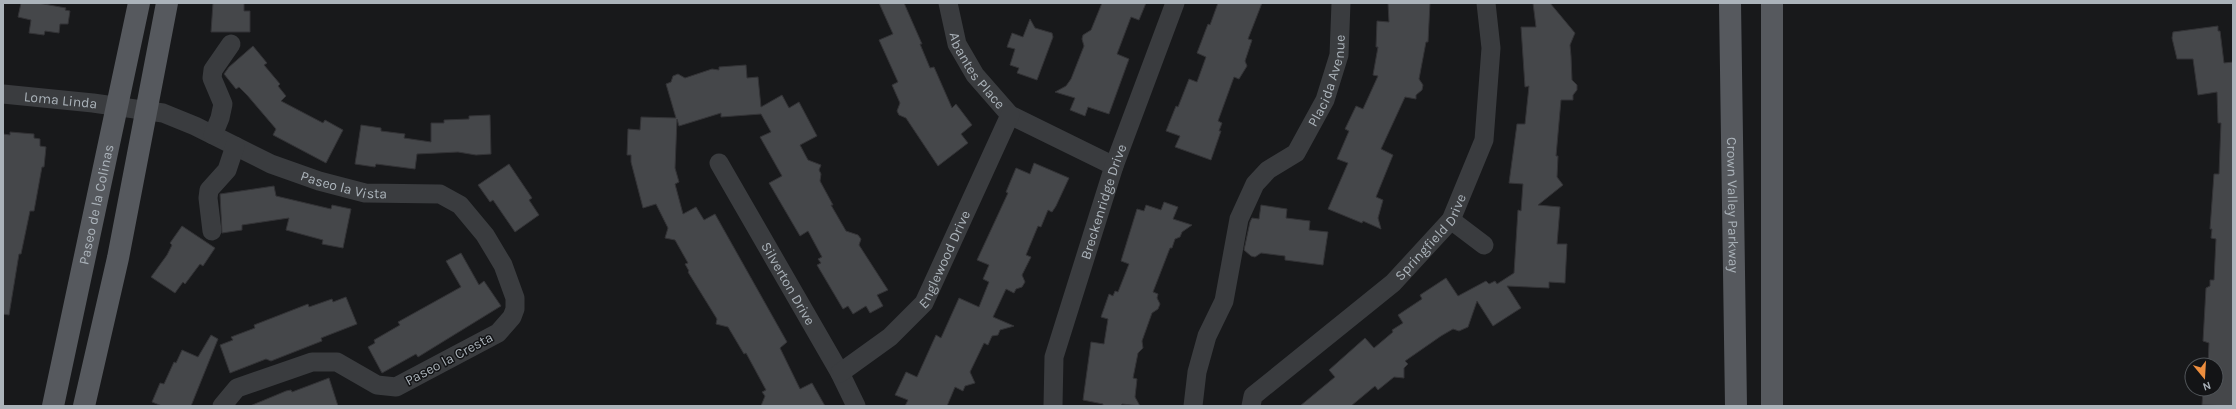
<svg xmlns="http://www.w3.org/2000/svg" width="2236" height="409" viewBox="0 0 2236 409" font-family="Karla,sans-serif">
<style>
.building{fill:#45474a;stroke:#333336}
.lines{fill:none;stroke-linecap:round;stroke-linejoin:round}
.minor{stroke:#3a3c3f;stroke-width:19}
.major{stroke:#56595e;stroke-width:22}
.labels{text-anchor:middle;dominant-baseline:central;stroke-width:3;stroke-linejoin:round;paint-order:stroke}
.street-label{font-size:14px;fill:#abb3ba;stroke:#131416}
</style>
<rect width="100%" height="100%" fill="#18191b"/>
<path class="building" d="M21,3H38L66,8L65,10L70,11L68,24H60L59,33L45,31L44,35L29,33L31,20L18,17Z
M213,3H244V11H250V32H211Z
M879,3H904L922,44H920L930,68L934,67L952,108L956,104L972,125L961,134L968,143L938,166L906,118L899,115L897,111L900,103L892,85L898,82L879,40L893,34Z
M1102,3H1146L1139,20L1131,17L1117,54L1129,59L1109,114L1088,107L1085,116L1070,110L1075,98L1055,92L1066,86L1071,79L1084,46L1082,39L1083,35L1091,30Z
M1218,3H1262L1248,39L1252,40L1245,61L1247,66L1239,79L1234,77L1218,121L1222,123L1219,131H1221L1211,160L1175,147L1180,136L1166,131L1176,106L1178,107L1189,79L1197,82L1206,57L1197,53L1208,24L1210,25Z
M1388,3H1430L1428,42H1426L1419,79L1423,85L1422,90L1416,95V99L1405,97L1381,149L1393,155L1376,197L1383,200L1378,218L1381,229L1363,221L1362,223L1328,209L1348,163L1337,159L1349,131L1345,129L1356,106L1363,109L1378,76L1373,75L1378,47H1376L1377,21L1389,22Z
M1533,3H1550L1575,33L1570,45L1571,56L1572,80L1577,85V90L1573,95V100H1561L1556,156H1558L1557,177L1563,185L1538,205L1560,207L1557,244H1567L1565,283L1549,282V288L1507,286L1521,308L1493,326L1477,301L1468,327L1459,331L1453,329L1441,336L1405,361L1408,364L1404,368V378L1394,377L1378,390L1375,386L1351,406H1300L1335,377L1329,370L1365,338L1374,348L1393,332L1392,330L1403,323L1398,315L1422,299L1420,295L1446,278L1458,296L1486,281L1489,284L1495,281L1497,284L1514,273L1518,210L1521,211L1523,184L1509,183L1517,124H1525L1529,86L1525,87L1521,27H1536Z
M1030,19L1035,28L1052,33L1053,37L1037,80L1017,73L1019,68L1010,65L1015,49L1007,47L1012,33L1023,37Z
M2218,26V31H2220L2224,63L2233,62V406L2202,405L2203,390L2216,389V365H2208L2209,343L2203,341L2206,288L2210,286V280H2214L2216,239L2211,238L2212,229H2210L2214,174H2219L2221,123H2218L2217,92L2198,95L2193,59H2177L2172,38L2173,32Z
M253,46L267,63L264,65L280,84L278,86L286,96L281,101L323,123L325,120L343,130L326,163L273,135L276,129L247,95L239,87L236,89L224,74L229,67Z
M746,65L747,78L758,77L761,107L782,95L789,108L799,102L817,136L800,145L808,160L821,165L819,170L821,174L820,181L833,205H831L846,231L858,235L861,239L859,245L888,290L877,295L883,306L870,313L866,306L853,314L848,306L843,309L817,265L821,263L818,259L822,257L808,231L800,236L769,183L782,176L760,137L771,132L761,114L721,117V113L679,126L677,119L675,168L679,182L675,184L683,214L696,207L704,220L715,214L787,342L780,348L800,389L812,383L825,406H761L765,396L762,392L766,390L746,353L744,354L728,327L716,324L717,319L688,272L689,271L685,264L688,263L675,240L665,238L668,228L656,204L643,208L631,162V155H627L628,129L640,130L641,117L676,118L666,84L671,82L673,76L678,74L685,78L712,69L719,70V67Z
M490,115L491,154L476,155L458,152L417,154L415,169L376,164L375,167L355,164L361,125L381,128V131L405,134L404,138L431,142V123H444V120L469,119V116Z
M10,132L34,134V138L40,139V146L46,147L44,167H42L34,211H30L21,254H19L9,315L3,314V134L10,135Z
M1034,163L1069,178L1056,206L1052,212L1048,210L1041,227L1038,226L1026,255L1031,257L1022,275L1025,282L1022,287L1016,289L1014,293L1006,289L993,317L1014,326L1000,330L998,335L992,336L988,345L984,343L970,372L975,383L965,386L963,391L955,387L947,406H905L908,400L895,395L906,372L917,377L936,335L941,338L959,298L979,307L989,282L983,279L989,265L977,260L1008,193L1006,192L1016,168L1030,174Z
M509,164L532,198L529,200L539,215L515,232L493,200L490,202L478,185Z
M274,186L276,196L331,209L332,205L351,209L343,248L322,244L323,240L286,230L289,218L242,225V230L222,233L220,194Z
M1164,202L1178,207L1173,219L1192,225L1182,232L1180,237L1175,239L1172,248H1170L1153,292L1158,294L1157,298L1160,304L1158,309L1152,313L1142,341L1143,348L1138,353L1133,378L1137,379L1135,397L1140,406L1122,404L1121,406H1103V404L1083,400L1091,342L1104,344L1108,319L1101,317L1109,294L1113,296L1115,291L1118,292L1129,264L1121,261L1137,209L1144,211L1146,205L1161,210Z
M1261,205L1287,209L1286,218L1310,221L1309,230L1328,232L1323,265L1285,260V256L1261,253L1255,257L1251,256L1244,250L1250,222L1252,218L1259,219Z
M182,226L215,248L203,266L200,264L185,284L183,282L175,293L151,277L167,255L172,245L170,243Z
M461,253L479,285L484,281L501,306L418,357L416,354L382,373L368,347L375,343L374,340L400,325L398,322L461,287L446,261Z
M346,297L357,324L321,338L322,341L271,361L266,359L230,373L220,345L233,340L231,337L255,328L254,325L308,304L309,307L332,299L333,302Z
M211,335L218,339L191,406H162L152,402L160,383L164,384L174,362L176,363L182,350L198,357Z
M329,378L338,406H250L286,391L291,390L292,392Z"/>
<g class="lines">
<g class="minor">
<path id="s1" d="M948,3L957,44L975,75L1010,115L1114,166"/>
<path id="s2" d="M3,94L93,103L163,113L195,126L271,164L319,181L365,193L440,194L460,205L485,235L503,265L515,298V309L512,317L498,333L396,387L377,385L337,362H312L237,388L222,406"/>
<path d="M213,135L220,118L223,104L212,78L213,70L231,44"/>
<path id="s3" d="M719,163L840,373L856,406"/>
<path d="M1451,220L1484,245"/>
<path d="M212,231L208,198L209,190L227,170L235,146"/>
<path id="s4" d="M840,373L890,337L924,303L1010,115"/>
<path id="s5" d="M1053,406L1054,357L1114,166L1175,3"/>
<path id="s6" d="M1193,406L1197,372L1207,336L1224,301L1239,219L1255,184L1268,170L1296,153L1325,100L1339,55L1341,3"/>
<path id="s7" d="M1251,406L1253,396L1393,283L1451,220L1484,140L1491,48L1486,3"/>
</g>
<g class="major">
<path id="s8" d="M1730,3L1736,406"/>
<path d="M1772,3V406"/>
<path id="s9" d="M53,406L139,3"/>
<path d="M84,406L118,258L167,3"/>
</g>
</g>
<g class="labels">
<g class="street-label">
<text stroke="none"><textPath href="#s1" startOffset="75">Abantes Place</textPath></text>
<text stroke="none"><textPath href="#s6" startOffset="364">Placida Avenue</textPath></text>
<text stroke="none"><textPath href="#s2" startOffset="58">Loma Linda</textPath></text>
<text stroke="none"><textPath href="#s2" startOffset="357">Paseo la Vista</textPath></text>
<text stroke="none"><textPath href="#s5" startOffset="212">Breckenridge Drive</textPath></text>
<text stroke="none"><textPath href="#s8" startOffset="202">Crown Valley Parkway</textPath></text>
<text stroke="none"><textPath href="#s9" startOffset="206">Paseo de la Colinas</textPath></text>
<text stroke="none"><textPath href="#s7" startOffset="250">Springfield Drive</textPath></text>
<text stroke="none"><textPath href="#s4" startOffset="158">Englewood Drive</textPath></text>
<text stroke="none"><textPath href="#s3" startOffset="139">Silverton Drive</textPath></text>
<text transform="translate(449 359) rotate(-28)">Paseo la Cresta</text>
</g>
</g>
<rect width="2236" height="409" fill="none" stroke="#abb3ba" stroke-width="8"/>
<g transform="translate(2204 377) rotate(162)"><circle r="19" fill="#131416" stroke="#505458"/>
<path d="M0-3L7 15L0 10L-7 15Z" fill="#ed8e3e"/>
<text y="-6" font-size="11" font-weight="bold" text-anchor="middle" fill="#abb3ba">N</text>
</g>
</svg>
